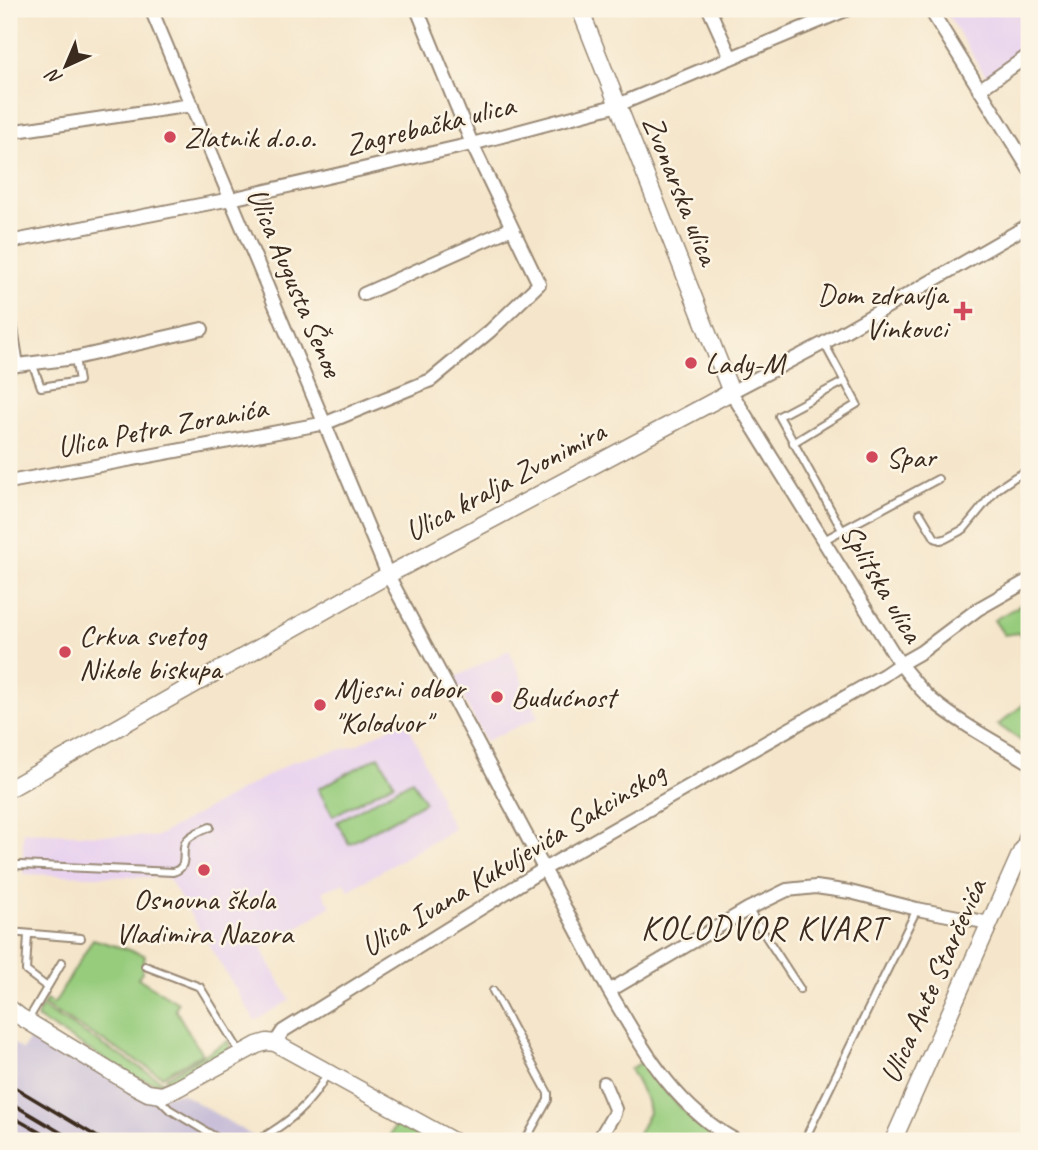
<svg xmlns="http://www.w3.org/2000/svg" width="1038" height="1150" viewBox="0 0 1038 1150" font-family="Caveat,sans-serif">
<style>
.built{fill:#e8d2ef}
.industrial{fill:#c9bfd8}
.green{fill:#97cc7d;stroke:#697b4e;stroke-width:2}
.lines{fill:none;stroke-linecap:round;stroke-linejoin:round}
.lane-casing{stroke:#988874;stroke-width:10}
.street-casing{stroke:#988874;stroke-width:16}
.secondary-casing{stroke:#988874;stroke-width:19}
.lane{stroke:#fff;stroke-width:6}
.street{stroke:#fff;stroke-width:12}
.secondary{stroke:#fff;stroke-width:16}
.rail{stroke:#3b2a1e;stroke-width:3.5}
.poi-dot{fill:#d1495b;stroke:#fcf5e5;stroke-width:2.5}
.labels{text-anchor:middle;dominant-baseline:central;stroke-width:5;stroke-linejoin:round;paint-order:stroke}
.street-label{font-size:30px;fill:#3b2a1e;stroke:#fcf5e5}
.poi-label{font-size:30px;fill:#3b2a1e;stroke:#fcf5e5;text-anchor:start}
.quarter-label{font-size:33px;letter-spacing:2px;fill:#3b2a1e;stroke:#fcf5e5}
</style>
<rect width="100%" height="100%" fill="#fcf5e5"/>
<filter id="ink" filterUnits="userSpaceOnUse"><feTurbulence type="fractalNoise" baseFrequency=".0143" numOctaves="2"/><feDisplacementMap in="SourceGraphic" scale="14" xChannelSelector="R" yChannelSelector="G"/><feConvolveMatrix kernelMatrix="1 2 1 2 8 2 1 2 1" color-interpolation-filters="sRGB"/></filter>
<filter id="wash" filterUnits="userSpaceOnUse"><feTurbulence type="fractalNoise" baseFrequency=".00686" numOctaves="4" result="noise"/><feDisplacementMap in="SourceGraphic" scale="28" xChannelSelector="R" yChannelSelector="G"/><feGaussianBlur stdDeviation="1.57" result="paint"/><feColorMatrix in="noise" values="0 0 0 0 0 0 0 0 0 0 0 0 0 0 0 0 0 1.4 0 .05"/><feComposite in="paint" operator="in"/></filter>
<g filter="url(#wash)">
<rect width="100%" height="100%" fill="#f5e6cb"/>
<path class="built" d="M944,9H1029V49L987,78Z
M509,650L539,717L485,741L454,678Z
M406,719L441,799L439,800L454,829L349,890L345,883L322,891L331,906L291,932L261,948L290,1000L255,1021L169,879L164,878L23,874V832L156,837L294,761L355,746Z"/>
<path class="industrial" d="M35,1031L146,1099L181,1093L261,1141H9V1040L22,1050Z"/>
<path class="green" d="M1029,600V648L1019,633L1004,635L994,620Z
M1029,700V746L998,725Z
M379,756L394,783L333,816L318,789Z
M412,780L425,802L349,844L337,822Z
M93,939L145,955L142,972L138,978L178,1003L175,1009L202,1054L162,1076L43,1005L46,1000L54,1004Z
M41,1007L165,1083H156L132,1076L37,1018Z
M228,1041L230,1046L228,1049L172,1081H168L165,1078Z
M644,1061C667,1098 688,1117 724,1141H634L649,1113L647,1101L630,1069Z
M396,1124L428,1141H387Z"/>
</g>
<g filter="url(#ink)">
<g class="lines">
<defs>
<path id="lane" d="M32,363L41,387L79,381L75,358
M793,443L857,404L824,343
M920,513L935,538L940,540L945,539L964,529L996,490L1015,477L1029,470
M842,530L779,416L845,381
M824,540L938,479
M9,866L20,865L173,872C189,867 181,855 185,843C188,835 203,830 210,827
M748,909L800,989
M9,932L81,938
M28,934L26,971L47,987
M145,966L200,987L240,1052
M493,991L548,1093V1100L525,1141
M28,1020L62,962
M159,1099L169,1109L222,1141
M257,1141C289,1122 309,1107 327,1074
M804,1141L917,909"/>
<path id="street" d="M151,9L388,575L609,991C644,1050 674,1107 737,1141
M709,9L731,58
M930,9L1029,169
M979,90L1029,55
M9,132L192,105
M1029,225L824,343L731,392L900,664C910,676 920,690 932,700C959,723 999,744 1029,762
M9,242L231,199L472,144L618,105L848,9
M364,294L512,228
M9,316L17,365
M9,366L75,358L202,329
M9,482L326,423L431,380L490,331L539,284L472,144L417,9
M1022,850L1029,827
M609,991L748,909L787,890L816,887L850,892L917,909L989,923
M275,1043L283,1031L544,869L884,675L900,664L921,652L978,609L1029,580
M598,1141L614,1114L615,1109L604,1083"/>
<path id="secondary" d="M9,789L388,575L731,392L580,9
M9,1008L19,1016L131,1084L148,1093L162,1095L178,1088L257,1045L267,1042L275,1043L453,1141
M893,1141L1022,850L1029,847"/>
</defs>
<use href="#lane" class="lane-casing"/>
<use href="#street" class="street-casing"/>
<use href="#secondary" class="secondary-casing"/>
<use href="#lane" class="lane"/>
<use href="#street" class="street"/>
<use href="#secondary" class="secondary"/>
<path class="rail" d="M9,1084L104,1141
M9,1102L75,1141
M9,1115L55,1141"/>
</g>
</g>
<g class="poi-dot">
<circle cx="170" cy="137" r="7"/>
<path d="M959.5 300.5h7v7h7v7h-7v7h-7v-7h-7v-7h7z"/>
<circle cx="691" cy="363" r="7"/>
<circle cx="872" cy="457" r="7"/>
<circle cx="65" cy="652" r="7"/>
<circle cx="497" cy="697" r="7"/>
<circle cx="320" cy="705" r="7"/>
<circle cx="204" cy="870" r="7"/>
</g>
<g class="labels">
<g class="street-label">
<text transform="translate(430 125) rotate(-14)">Zagrebačka ulica</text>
<text transform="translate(681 190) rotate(68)">Zvonarska ulica</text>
<text transform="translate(295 282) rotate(67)">Ulica Augusta Šenoe</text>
<text transform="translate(162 427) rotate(-11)">Ulica Petra Zoranića</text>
<text transform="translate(505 481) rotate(-28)">Ulica kralja Zvonimira</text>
<text transform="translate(882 583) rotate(59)">Splitska ulica</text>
<text transform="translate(513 859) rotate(-31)">Ulica Ivana Kukuljevića Sakcinskog</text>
<text transform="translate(933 981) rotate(-66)">Ulica Ante Starčevića</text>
</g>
<g class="poi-label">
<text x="184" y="137">Zlatnik d.o.o.</text>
<text x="947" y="294" text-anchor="end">Dom zdravlja<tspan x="947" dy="34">Vinkovci</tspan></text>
<text x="705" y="363">Lady-M</text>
<text x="886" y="457">Spar</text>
<text x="79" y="635">Crkva svetog<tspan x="79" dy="34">Nikole biskupa</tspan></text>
<text x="334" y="688">Mjesni odbor<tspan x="334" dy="34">"Kolodvor"</tspan></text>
<text x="511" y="697">Budućnost</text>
<text x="204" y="899" text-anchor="middle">Osnovna škola<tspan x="204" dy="34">Vladimira Nazora</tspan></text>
</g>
<g class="quarter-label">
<text x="764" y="928">KOLODVOR KVART</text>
</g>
</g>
<rect width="1038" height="1150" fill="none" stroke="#fcf5e5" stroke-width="35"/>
<g transform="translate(66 66) rotate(224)" stroke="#fcf5e5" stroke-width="5" paint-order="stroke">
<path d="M0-5L12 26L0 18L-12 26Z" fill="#3b2a1e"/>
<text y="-10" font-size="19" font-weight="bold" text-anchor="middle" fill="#3b2a1e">N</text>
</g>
</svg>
